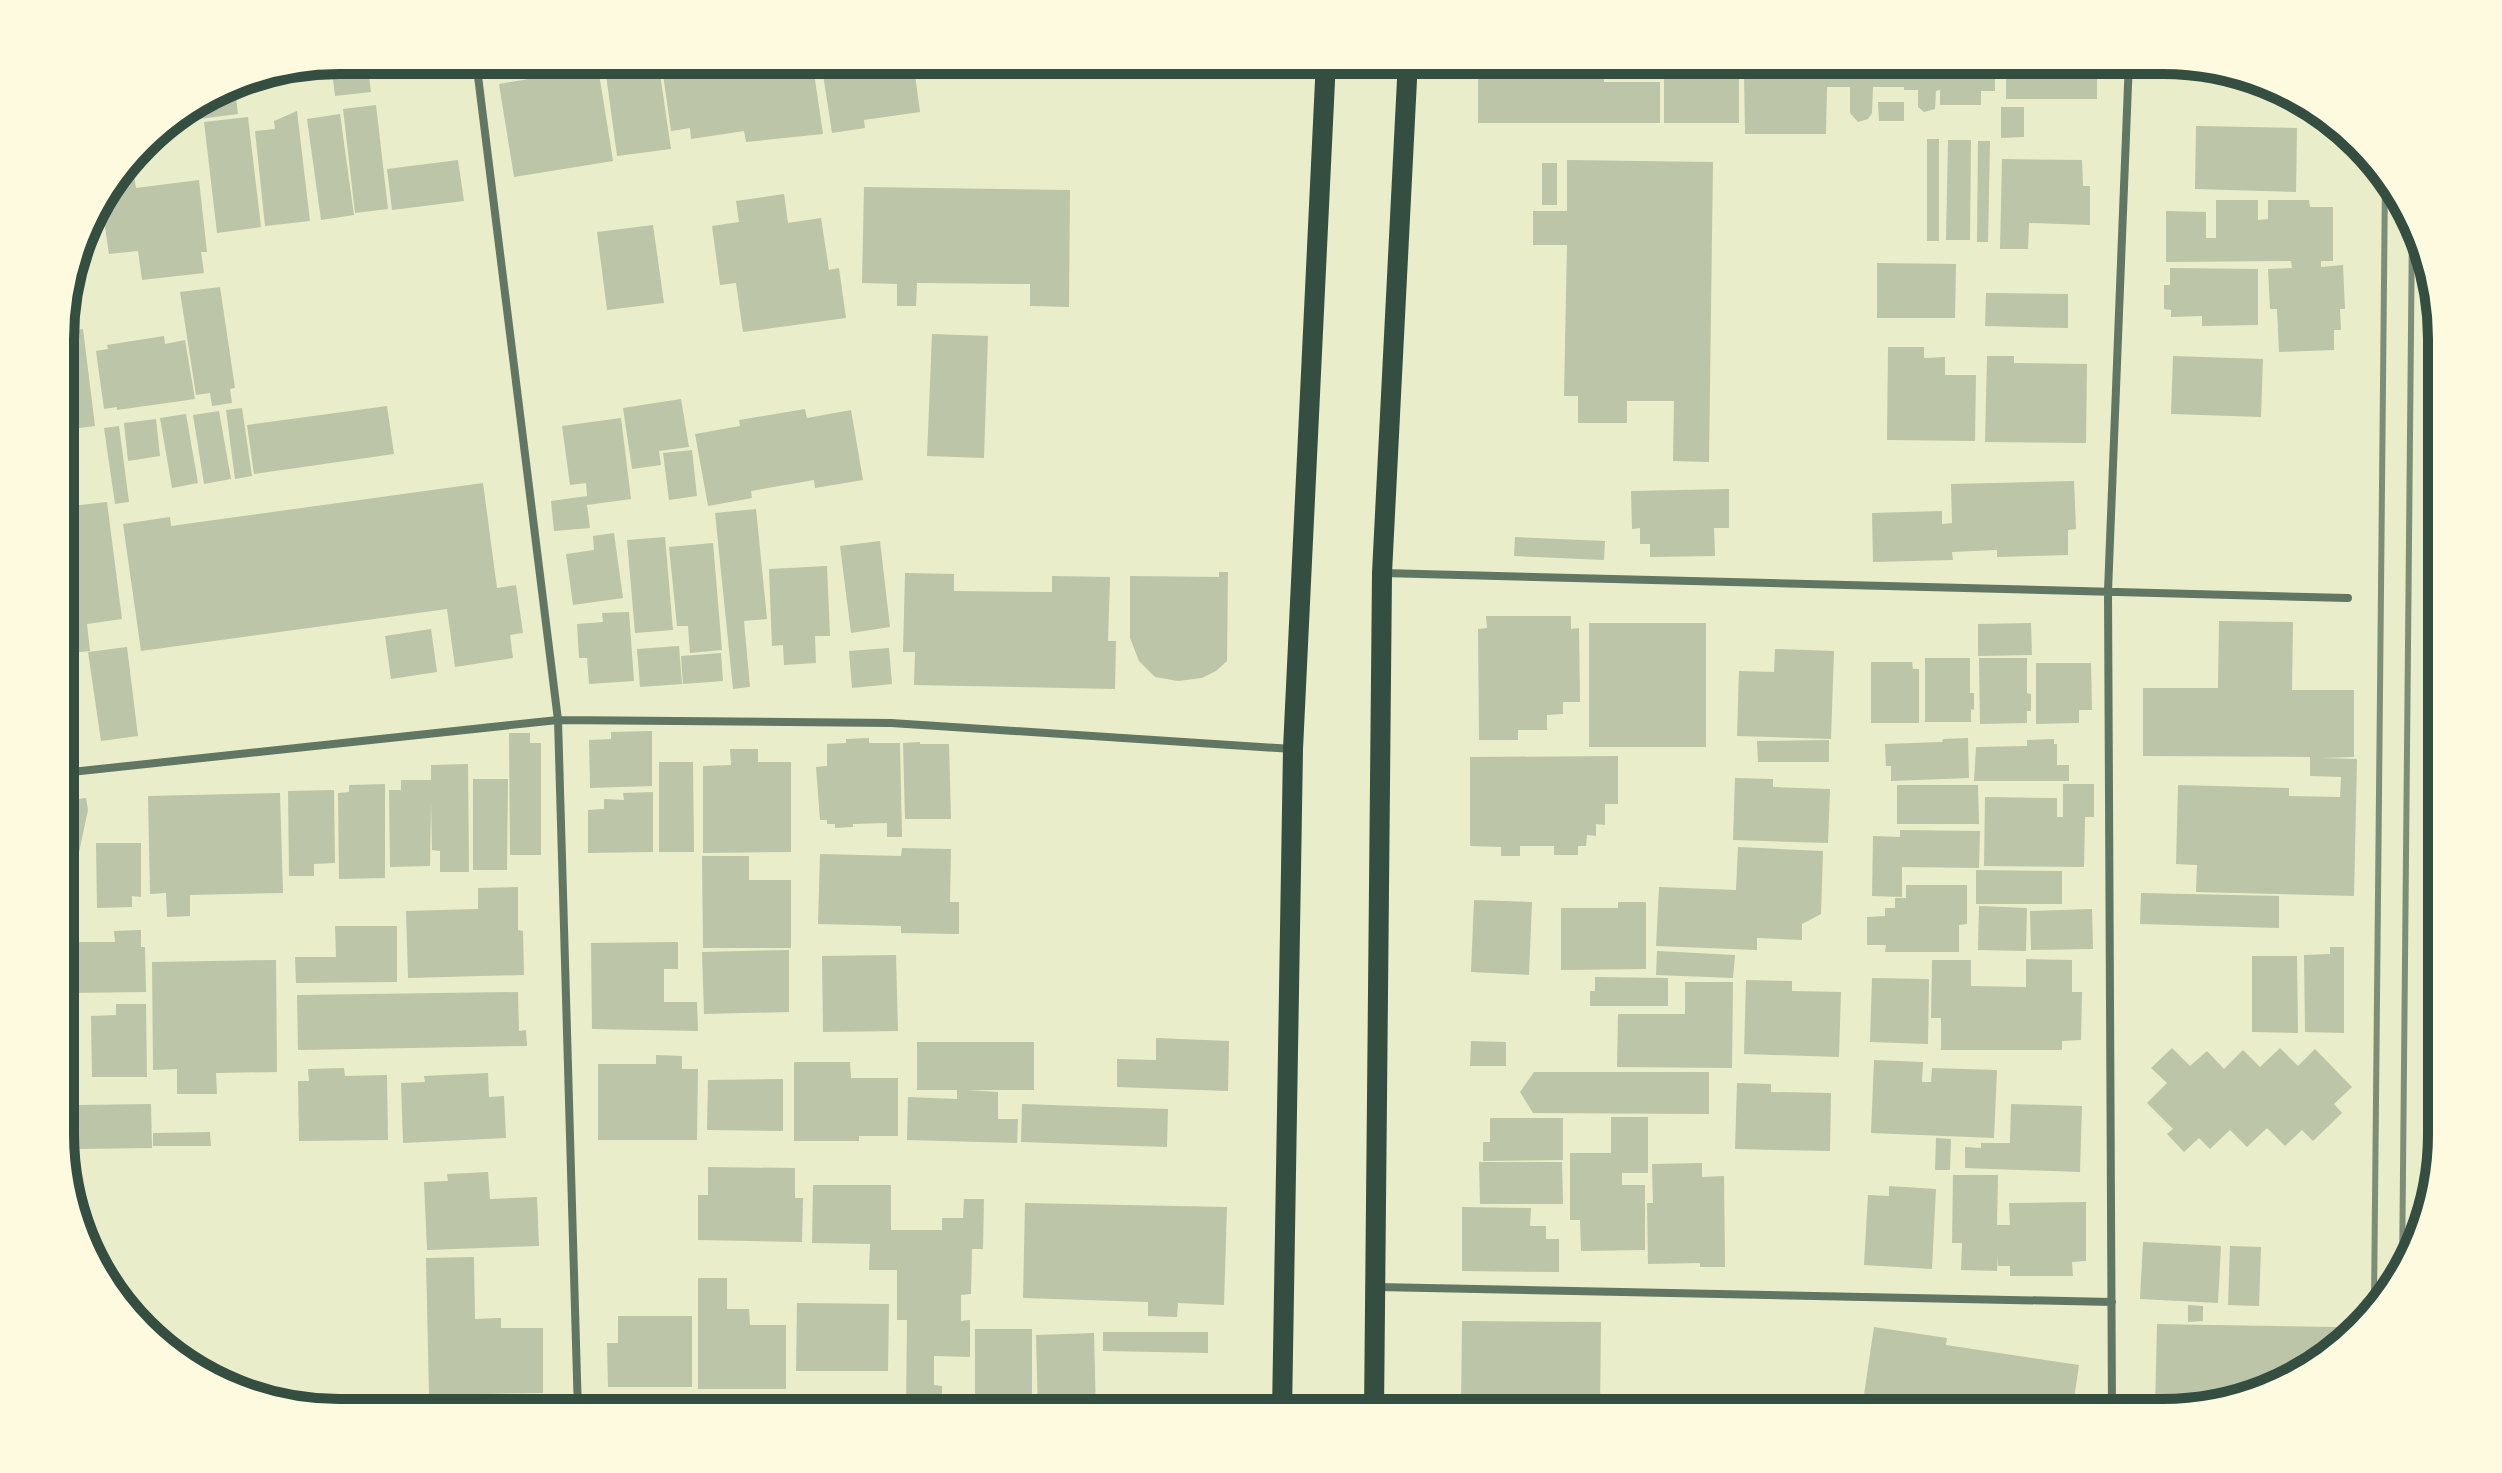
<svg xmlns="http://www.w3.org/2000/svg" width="2502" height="1473" viewBox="0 0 2502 1473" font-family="Merriweather,serif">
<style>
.building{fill:#bcc5a7}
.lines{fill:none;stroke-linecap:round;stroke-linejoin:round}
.service{stroke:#617663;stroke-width:6}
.minor{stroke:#617663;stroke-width:8}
.primary{stroke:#344e41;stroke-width:20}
.rail{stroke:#7c8e77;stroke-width:6}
.rim{fill:none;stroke:#344e41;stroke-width:10}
</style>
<rect width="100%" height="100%" fill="#e9edc9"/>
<path class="building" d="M339,60H367L371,92L335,96L331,62Z
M542,60H590L591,62L543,68Z
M604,60H658L671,149L617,156Z
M661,60H765L767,74L813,66L823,134L746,142L744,131L691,139L690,128L671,131Z
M830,60H913L920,112L864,120L865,128L832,133L821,61Z
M1478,60L1604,61V82H1660V123H1478Z
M1664,60H1739V123H1664Z
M1776,60H1995V91H1981V105H1940V90L1936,91L1935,109L1924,112L1918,107V90H1904V87H1873L1872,113L1868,119L1858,122L1850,113V87H1827L1826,134H1745L1744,72H1776Z
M2006,60H2097V99H2006Z
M598,67L613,161L514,177L499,84Z
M234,81L238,114L199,119L197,103Z
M2249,83L2282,92V93H2249Z
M1878,102H1904V121H1879Z
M376,105L388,209L355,213L343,109Z
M2001,107H2024V137L2001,138Z
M297,111L310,221L265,226L255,131L275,129L274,121Z
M340,114L354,215L321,220L307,119Z
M248,117L261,227L217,233L204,122Z
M2196,126L2297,128L2296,192L2195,189Z
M1927,139H1939V241H1927Z
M1948,140H1971L1970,240H1946Z
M1978,141H1990L1988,242H1977Z
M2002,159L2082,160L2083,186H2090V225L2029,223L2028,249H2000Z
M458,160L464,201L392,210L387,169Z
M1567,160L1713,162L1709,462L1673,461L1674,401H1627V423H1578V396H1564L1567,245H1533V211H1567Z
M129,162H132L136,188L199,180L207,252H201L204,273L142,280L138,251L109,254L104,220L100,221L98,204Z
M1542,163H1557V205H1542Z
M864,187L1070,190L1069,307L1030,306V284L917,283L916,306H897V284L862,283Z
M784,194L788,223L821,218L829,270L839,268L846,318L743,332L736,283L720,285L712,226L739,222L736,201Z
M2216,200H2258V220L2268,219V200H2309L2310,207H2333V261H2321V267L2343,265L2345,309H2340L2341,330H2334V350L2279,352L2277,309H2270L2268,269L2292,268L2291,261L2166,262V211L2206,212V238H2216Z
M653,225L664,303L607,310L597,232Z
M1877,263L1956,264L1955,318H1877Z
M2170,268L2258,269V325L2202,326V316L2171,317V310L2164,309V285H2170Z
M220,287L235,388L230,389L232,403L212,406L210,393L196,395L180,292Z
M1986,293L2068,294V328L1985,326Z
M83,329L95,426L63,430L62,332Z
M932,334L988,336L984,458L927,456Z
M164,336L165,344L185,340L195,399L117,410V407L104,409L96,351L108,349L107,345Z
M1888,347H1924V358L1945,357V375H1976L1975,441L1887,440Z
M1987,356H2014V363L2087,364L2086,443L1985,442Z
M2173,356L2263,359L2261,417L2171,414Z
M681,399L689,447L659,451L661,465L632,469L623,408Z
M387,406L394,454L254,474L247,425Z
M242,408L252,476L235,479L226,410Z
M805,409L807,418L851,410L863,480L815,488L814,480L751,491L752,498L708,506L695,434L740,426L739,420Z
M219,411L231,479L204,484L193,415Z
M186,414L198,483L172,488L160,418Z
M621,418L631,499L587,505L590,528L554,531L551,501L587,496L586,483L570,485L562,426Z
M156,419L160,456L128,461L124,423Z
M119,426L129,502L115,504L104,428Z
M2441,431V455L2435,456V467L2428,468L2426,435Z
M692,450L697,496L669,500L663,453Z
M2074,481L2076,529L2068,530V555L1997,557V550L1952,552L1953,560L1873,562L1872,513L1942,511V524L1952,523L1951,484Z
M483,483L497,588L516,585L523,633L510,635L513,658L455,667L447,609L141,651L123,524L170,517L171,526Z
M1729,489V528H1714L1715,556L1650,557V544H1640V528L1632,529L1631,491Z
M2441,489V571L2433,573L2424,545L2440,540L2427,494Z
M107,502L122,619L87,624L90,651L62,654V507Z
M756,509L767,619L744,621L750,687L733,689L715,513Z
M614,533L623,598L573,605L566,554L594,550L593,536Z
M665,537L673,630L635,633L627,540Z
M1515,537L1605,541L1604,560L1514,556Z
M880,541L890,627L851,633L840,546Z
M713,543L722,650L690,653L688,626H677L669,547Z
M827,566L830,636H815L816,663L784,665L783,645L772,646L769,569Z
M1219,572H1228L1227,661L1216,671L1202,678L1178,681L1155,677L1139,661L1130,638V576L1219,577Z
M905,573L954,574V591L1052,592V576L1110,577L1108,641H1116L1115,689L914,685L915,652H903Z
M629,612L634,681L589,684L587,658H579L577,624L603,622L602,613Z
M1486,616H1571V629L1579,628L1580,702H1563V714L1547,715V730H1518V740H1479L1478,629L1487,628Z
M2219,621L2293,622L2292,690H2354V757L2321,758L2357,759L2354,896L2196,892L2197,865L2176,864L2178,785L2289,788V796L2340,797L2341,777L2310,776V757L2143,756V688H2218Z
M1589,623H1706V747H1589Z
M2031,623L2032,655L1978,656V624Z
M431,629L437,672L391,679L385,636Z
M679,646L682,684L640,687L637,649Z
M127,647L138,736L101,741L88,652Z
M889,648L892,684L852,688L849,651Z
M1775,649L1834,651L1831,739L1737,736L1739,671L1774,672Z
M721,653L723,681L683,684L681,656Z
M1925,658H1970V693H1974V710L1971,709V722H1925Z
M1979,658H2027V693L2031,694V711H2027V723L1980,724Z
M1871,662H1912L1913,669H1919V723H1871Z
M2036,663H2091L2092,710H2079V723L2036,724Z
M652,731V786L590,788L589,740L611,739V732Z
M509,733H530V743H541V855H510Z
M869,738V743H900L902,837H887V823L853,824V827L835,828V824H827V820H820L816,767L827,766V744L846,743V739Z
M1968,738L1969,778L1891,781V766H1886L1885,744L1942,742L1943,739Z
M2054,739V744H2057V765H2069V781H1974L1976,747L2027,746V740Z
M1829,740V762H1758L1757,741Z
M920,742V744H949L951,819H905L903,743Z
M730,749H758V762H791V852L703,853V766L731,765Z
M1618,756V804H1605V825L1596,824V836L1587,835L1586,846H1578V855H1554V846H1520V856H1501V847L1470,846V757Z
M659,762H693L694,852H659Z
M468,764L469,872H440V851L432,850L431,802L430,866L390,867L389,790H401V780H431V765Z
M1735,778L1773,779V787L1830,789L1828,843L1733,840Z
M473,779H508L507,870H473Z
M385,784V878L339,879L338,793L349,792V785Z
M2063,784H2094V817H2085L2084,867L1984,866L1985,797L2057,798V817H2063Z
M1897,785H1978L1979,824H1897Z
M334,790L335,863L314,864V876H289L288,791Z
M653,792V852L588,853V810L604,809V799L624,800L623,793Z
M280,793L283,893L190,895V916L167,917L166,893L150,894L148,796Z
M86,798L88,810L68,904L62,905V801Z
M1900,830L1980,831L1979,868L1902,867V897L1872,896L1873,836L1900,837Z
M96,843H141V897L132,896V907L97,908Z
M1738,847L1823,851L1821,914L1802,924V940L1757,938V950L1656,946L1659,887L1736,890Z
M902,848L951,849L950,902H959V934L901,933V926L818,924L820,854L901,856Z
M702,856H749V880H791V948H703Z
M1976,870L2062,871V904H1976Z
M1906,885H1967V924L1959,925V952H1885L1886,945H1867V917L1885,916V908H1895V898H1906Z
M518,887V930L523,931L524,975L408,978L406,911L478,909V888Z
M2141,893L2279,896V928L2140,924Z
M1474,900L1532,902L1529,975L1471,972Z
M1618,902H1646V969L1561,970V908H1618Z
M1979,906L2027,908L2026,951L1978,950Z
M2092,909L2093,949L2031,950L2030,911Z
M335,926H397V982L296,983L295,957H336Z
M141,930V947H145L146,992L69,993L68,990H62V966H68V942H115L114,931Z
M678,942V969H664V1002H697L698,1031L592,1029L591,943Z
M2330,947H2344V1033L2305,1032L2304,955L2330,954Z
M789,950V1012L704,1014L702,952Z
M1657,951L1735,955L1733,978L1656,975Z
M896,955L898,1031L823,1032L822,956Z
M2252,956H2297L2298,1033L2252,1032Z
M2026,959L2072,960V992H2082L2081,1040L2062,1041V1050H1941V1018H1931L1932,960H1971V986L2026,987Z
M276,960L277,1072L216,1073L217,1094H177V1069L153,1070L152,962Z
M1595,977L1668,978V1006H1590V991H1595Z
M1872,978L1929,979L1928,1044L1870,1042Z
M1746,980L1792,981V991L1841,992L1839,1057L1744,1054Z
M1685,982H1733L1732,1068L1617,1067L1618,1014H1685Z
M518,992L519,1031L526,1030L527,1046L298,1050L297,995Z
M116,1004H146L147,1077H92L91,1016L116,1015Z
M1156,1038L1229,1041L1228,1091L1117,1087V1059L1156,1060Z
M1471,1041L1506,1042V1066H1470Z
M917,1042H1034V1090H968L998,1092V1119H1018L1017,1143L907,1140L908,1097L957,1099V1090H917Z
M2172,1048L2190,1066L2207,1051L2224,1069L2243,1050L2260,1067L2280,1048L2298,1066L2315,1049L2352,1087L2334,1104L2342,1113L2313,1141L2302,1130L2285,1146L2267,1128L2247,1147L2230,1130L2210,1149L2199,1138L2184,1152L2167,1134L2173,1129L2147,1103L2167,1083L2151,1068Z
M656,1055L682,1056V1069H698L697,1140H598V1064H656Z
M1874,1060L1923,1062L1922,1082H1931L1932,1068L1997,1070L1994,1138L1871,1133Z
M794,1062H850L851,1078H898V1136H859V1141H794Z
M344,1068L345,1076L387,1075L388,1140L299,1141L298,1081H309L308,1069Z
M1534,1072H1709V1114L1533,1113L1520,1092Z
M488,1073L489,1097L504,1096L506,1138L403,1143L401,1083L425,1082L424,1076Z
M783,1079V1131L707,1130L708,1080Z
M1737,1083L1771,1084V1092L1831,1093L1830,1151L1735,1149Z
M151,1104L152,1148L77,1149L76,1105Z
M1022,1104L1168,1109L1167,1147L1021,1142Z
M2011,1104L2082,1106L2080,1172L1965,1168V1147L1981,1148V1143H2010Z
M1611,1117H1648V1173H1622V1185H1645V1250L1581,1251L1580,1220H1570V1153H1611Z
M1490,1118H1563V1160L1483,1161V1142H1490Z
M210,1132L211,1146H153V1133Z
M1936,1138L1951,1139L1950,1170H1935Z
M1479,1162H1562L1563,1204H1480Z
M1702,1163V1177L1724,1176L1725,1267H1700V1263L1648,1264L1647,1203H1653L1652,1164Z
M708,1167L795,1168V1198H803L802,1242L698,1240V1195H708Z
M488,1172L490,1199L537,1197L539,1246L427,1250L424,1182L448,1181L447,1174Z
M1953,1175H1998L1997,1225H2010L2009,1203L2086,1202V1261L2072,1262L2073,1276H2010V1266H1998V1256L1997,1271L1961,1270L1962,1243H1952Z
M813,1185H891V1230H942V1218H963L964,1199H984L983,1249H972L971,1294L961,1295V1321L970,1320V1357L934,1356V1385L942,1386V1413H906L907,1320H897V1270H869L870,1244L812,1243Z
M1889,1186L1936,1189L1932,1269L1864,1265L1868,1195L1889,1196Z
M1025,1203L1227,1207L1224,1305L1178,1303L1177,1317L1148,1316V1302L1023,1298Z
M1462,1207L1531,1208L1530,1226H1546V1239H1559V1272L1462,1271Z
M2143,1242L2221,1246L2218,1303L2140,1299Z
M2230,1246L2261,1247L2259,1306L2228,1305Z
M474,1257L475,1319L501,1318V1328H543V1393L429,1395L426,1258Z
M698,1278H727V1309H749L750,1325H786V1389H698Z
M797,1303L889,1304L888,1371H796Z
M2188,1305L2203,1306V1321L2188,1322Z
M618,1316H692V1387H608L607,1343H618Z
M1462,1321L1601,1322L1600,1413H1461Z
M2157,1324L2337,1327L2336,1342L2303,1375L2183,1412L2155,1411Z
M1874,1327L1947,1338L1946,1345L2079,1365L2072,1412L1890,1413L1862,1408Z
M975,1329H1032V1402H975Z
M1103,1332H1208V1353L1103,1351Z
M1094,1333L1096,1413H1038L1036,1335Z"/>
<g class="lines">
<path class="service" d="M2440,621L2441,625"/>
<path class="minor" d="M476,60L558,720L578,1413
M1383,573L2348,598
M62,773L558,720L891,723L1292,749
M1377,1287L2112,1302
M2112,1412L2108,591L2129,60"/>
<path class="primary" d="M1282,1413L1293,749L1326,60
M1374,1413L1382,573L1408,60"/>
<path class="rail" d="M2402,1276L2412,225
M2374,1305L2385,180"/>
</g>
<path d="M0 0H2502V1473H0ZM339 74H2163A265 265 0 0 1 2428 339V1134A265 265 0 0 1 2163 1399H339A265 265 0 0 1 74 1134V339A265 265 0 0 1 339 74Z" fill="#fefae0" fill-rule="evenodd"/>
<path class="rim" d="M339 74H2163A265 265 0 0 1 2428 339V1134A265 265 0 0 1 2163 1399H339A265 265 0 0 1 74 1134V339A265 265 0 0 1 339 74Z"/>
</svg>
